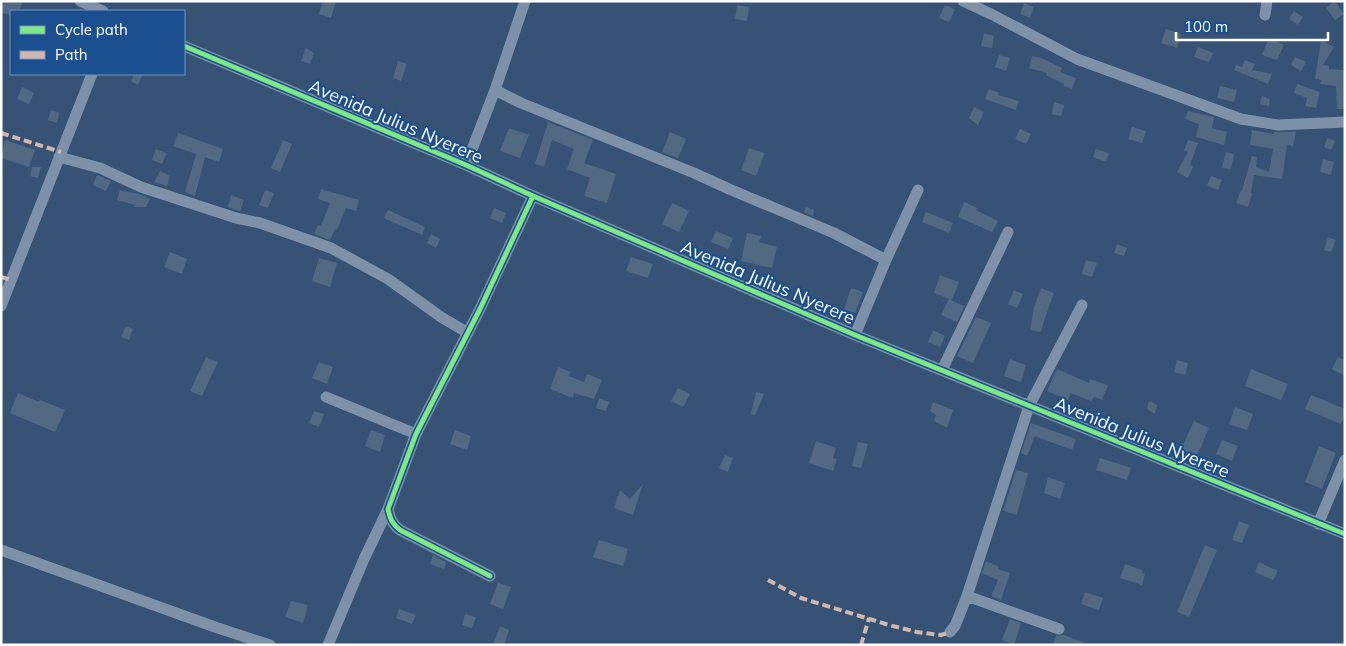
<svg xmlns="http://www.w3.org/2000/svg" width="1346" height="646" viewBox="0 0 1346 646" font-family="Mulish,sans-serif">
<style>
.building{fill:#526984}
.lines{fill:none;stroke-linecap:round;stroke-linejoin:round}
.minor{stroke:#7d92a8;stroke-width:11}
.quiet{stroke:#d1b7ad;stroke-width:4;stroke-dasharray:8 4;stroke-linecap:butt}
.cycleway-casing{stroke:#1b4f8f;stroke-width:8}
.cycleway{stroke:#7ce984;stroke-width:5}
.labels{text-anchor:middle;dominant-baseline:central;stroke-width:4;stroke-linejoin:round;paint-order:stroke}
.street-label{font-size:18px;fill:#fff;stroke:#1b4f8f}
</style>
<rect width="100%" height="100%" fill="#365274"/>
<path class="building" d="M1,1H23L20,9L18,11H11V15L1,13Z
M323,1H336L331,18L319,14Z
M1335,1L1344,14L1335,20L1326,8Z
M1024,3L1034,7L1030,18L1020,14Z
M737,5L749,7L747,21L735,19Z
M945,5L955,9L949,22L939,18Z
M1294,11L1303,17L1298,25L1289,19Z
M1166,29L1181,34L1177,48L1161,43Z
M984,33L994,36L992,48L981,46Z
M1269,38L1284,45L1277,60L1262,55Z
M1321,40L1334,47L1323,65L1329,66V69L1345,70V109H1337L1336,86L1320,84L1322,80L1315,79Z
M1198,47L1213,53L1209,62L1194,57Z
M306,48L314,53L310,64L301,61Z
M999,55L1010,58L1006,71L995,67Z
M1032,56L1041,58L1062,68L1060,72L1076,78L1072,89L1064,86V84L1046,75L1047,73L1029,68Z
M1295,57L1306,62L1301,71L1291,65Z
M1245,60L1255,64L1252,70L1272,74L1268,84L1234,70L1236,65L1242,67Z
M398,61L407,64L401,81L393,78Z
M134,74H143L138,85L131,81Z
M1297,84L1320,92L1316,108L1305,106L1307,98L1294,93Z
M1220,86L1237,90L1234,102L1217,98Z
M22,87L34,93L29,104L17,99Z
M989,89L999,93L998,95L1019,101L1016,110L985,99Z
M1262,96L1270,99L1269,106L1260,104Z
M1054,102L1064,105L1061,116L1052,114Z
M974,107L984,112L978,125L969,118Z
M51,110L59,113L57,123L48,120Z
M1188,111L1214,117L1212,128L1227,132L1224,145L1196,137L1199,124L1185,119Z
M548,122L593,140L584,163L616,174L607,203L584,196L590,178L567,169L574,149L552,140L544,167L535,164Z
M1132,127L1146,131L1142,143L1128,139Z
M509,128L529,135L520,158L500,151Z
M1020,129L1031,134L1026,144L1015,139Z
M1252,130L1274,134V132H1296L1293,146L1287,145L1282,179L1254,175L1251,193H1252L1248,207L1236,203L1241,190H1242L1252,156L1257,157L1256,167L1269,172L1273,149L1250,145Z
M670,132L686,139L678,158L662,152Z
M178,133L223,149L219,162L205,157L195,196L185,192L196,154L173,146Z
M1327,138L1335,141L1331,150L1324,147Z
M5,140L35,150L29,167L1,158Z
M283,140L292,144L280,172L271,168Z
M1188,140L1198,143L1190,165L1193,167L1188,178L1177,172L1188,152L1184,150Z
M749,148L765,153L756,176L741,170Z
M156,149L167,153L162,164L152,160Z
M1096,149L1109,153L1106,162L1093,157Z
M1226,152L1234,154L1231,169L1222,168Z
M1323,159L1334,162L1331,175L1320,172Z
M32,167H41L38,178L30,176Z
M160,171L170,176L167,186L154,182Z
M97,175L111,181L106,191L93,185Z
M1211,176L1222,180L1218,190L1207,186Z
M321,189L359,200L356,211L346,208L337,230L335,229L330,240L314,234L318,225L321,226L330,203L318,199Z
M120,190L142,195L150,199L146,207H134L135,205L117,200Z
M265,190L274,193L268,208L259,205Z
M231,195L244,200L240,211L228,207Z
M964,202L977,208L976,210L998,221L992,232L958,217Z
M672,203L689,211L679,232L662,224Z
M806,207L814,210L813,216L804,212Z
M494,208L506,213L502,223L490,218Z
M388,210L425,227L422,235L384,218Z
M926,212L953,223L949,233L922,222Z
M716,231L733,238L728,249L711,242Z
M747,233L761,236L759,242L777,247L772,268L741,261Z
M431,234L440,239L436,248L427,243Z
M1328,237L1336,240L1331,252L1324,250Z
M1117,244L1127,248L1124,256L1114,253Z
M170,252L187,259L182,274L164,267Z
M631,257L653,264L648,278L626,271Z
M319,258L337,263L330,287L312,281Z
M1086,260L1097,263L1092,277L1082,274Z
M940,275L959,282L952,300L934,293Z
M851,288L863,292L855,313L844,309Z
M1041,288L1054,293L1044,321L1041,332L1030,330L1034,307Z
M1014,290L1023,294L1017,308L1008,304Z
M949,299L964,306L957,322L941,315Z
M976,317L991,323L973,363L957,356Z
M126,326L133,329L129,340L121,337Z
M933,330L945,336L940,347L928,342Z
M206,357L218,362L202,396L190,391Z
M1338,357L1345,360V376L1332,369Z
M1010,359L1026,365L1021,382L1004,376Z
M1177,360L1188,363L1185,375L1174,372Z
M319,362L333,367L327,384L312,378Z
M558,367L571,372L569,376L584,382L587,374L602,380L594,399L574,393L573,398L550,389Z
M1057,369L1089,383L1090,379L1108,385L1102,400L1094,397L1091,401L1071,393L1068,400L1047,391Z
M1251,369L1288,384L1281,400L1245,386Z
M678,388L690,394L683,407L671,401Z
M756,392L764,394L755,415L751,414Z
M18,393L39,402L40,400L65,410L55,432L10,413Z
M1311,395L1345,409V415L1341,424L1305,409Z
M599,398L609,402L606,411L596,408Z
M1149,401L1157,405L1155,414L1147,409Z
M933,402L953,410L947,428L934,421L936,415L930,411Z
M1235,407L1253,414L1247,430L1229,424Z
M314,411L324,414L319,427L309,423Z
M1194,421L1209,428L1197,456L1181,449Z
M1031,423L1076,439L1072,450L1035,436L1027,456L1021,453Z
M371,430L385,435L380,452L365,446Z
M455,430L471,436L467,450L450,444Z
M1222,440L1238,446L1232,461L1216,454Z
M816,441L836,448L833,458L837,459L833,471L809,463Z
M858,442L868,444L861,468L852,466Z
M1319,446L1336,453L1322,489L1305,482Z
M725,455L733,458L728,472L719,468Z
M1100,458L1131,468L1127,480L1096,470Z
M1016,470L1028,473L1017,515L1003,511Z
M1048,477L1065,483L1060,499L1044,493Z
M643,484L633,515L614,508L620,490L630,499Z
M1239,521L1249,525L1242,543L1232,540Z
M599,540L628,549L623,566L593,557Z
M1205,545L1217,550L1189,617L1177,612Z
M433,555L446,562L444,569L430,564Z
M986,561L999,567L998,569L1010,573L1001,600L991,596L998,580L982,573Z
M1259,562L1278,571L1273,580L1255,572Z
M1125,564L1142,570V573L1145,574L1142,585L1120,578Z
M498,583L511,587L503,609L490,604Z
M1085,592L1103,598L1099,610L1081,604Z
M291,601L308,605L303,623L285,617Z
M399,609L416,615L412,624L396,618Z
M465,614L476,617L472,628L462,625Z
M1010,619L1021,623L1014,645L1002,640Z
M500,626L509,630L504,645H493Z
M1064,635L1088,644V645H1053L1056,636Z"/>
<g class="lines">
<path class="minor" d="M80,1L103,11
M963,1L991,14L1077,59L1241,119L1278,125L1345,122
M1265,15L1267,1
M184,46L466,165L533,196L855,335L1345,534
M495,90L521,103L694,173L729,189L834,233L886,260L855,335
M59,157L100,168L141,187L236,218L260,223L331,248L388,279L441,317L468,333
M466,165L495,90L525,1
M886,260L918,190
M1,306L92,74
M942,370L1008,232
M326,397L416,434
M1318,524L1345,460
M1,550L215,627L270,645
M490,576L400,530C392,524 390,518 388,509L416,434L480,309L533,196
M967,596L1059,629
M950,632L955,626L967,596L1029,406L1082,305
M328,645L364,559L388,509"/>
<path class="quiet" d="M1,133L61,152
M1,277L12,280
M768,580L801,598L889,625L917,632L941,635L950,632
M861,645L869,618"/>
<defs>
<path id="cycleway" d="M184,46L466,165L533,196L855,335L1345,534
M490,576L400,530C392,524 390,518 388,509L416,434L480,309L533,196"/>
</defs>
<use href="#cycleway" class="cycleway-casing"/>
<use href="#cycleway" class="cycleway"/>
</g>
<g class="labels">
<g class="street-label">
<text transform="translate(396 121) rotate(23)">Avenida Julius Nyerere</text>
<text transform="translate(768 282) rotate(23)">Avenida Julius Nyerere</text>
<text transform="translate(1142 437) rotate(22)">Avenida Julius Nyerere</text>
</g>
</g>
<rect width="1346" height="646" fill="none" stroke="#ffffff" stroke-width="5"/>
<rect x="10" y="10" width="175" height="65" fill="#1b4f8f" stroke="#7695bc"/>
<rect x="20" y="26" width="25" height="8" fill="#7ce984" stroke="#7695bc"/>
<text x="55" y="35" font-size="15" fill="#ffffff">Cycle path</text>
<rect x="20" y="51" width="25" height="8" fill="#d1b7ad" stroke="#7695bc"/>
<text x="55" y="60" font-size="15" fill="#ffffff">Path</text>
<path d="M1176 32v8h152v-8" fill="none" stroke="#ffffff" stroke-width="2.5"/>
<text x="1184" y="32" font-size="15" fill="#ffffff" stroke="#1b4f8f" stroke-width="4" paint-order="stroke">100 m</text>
</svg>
